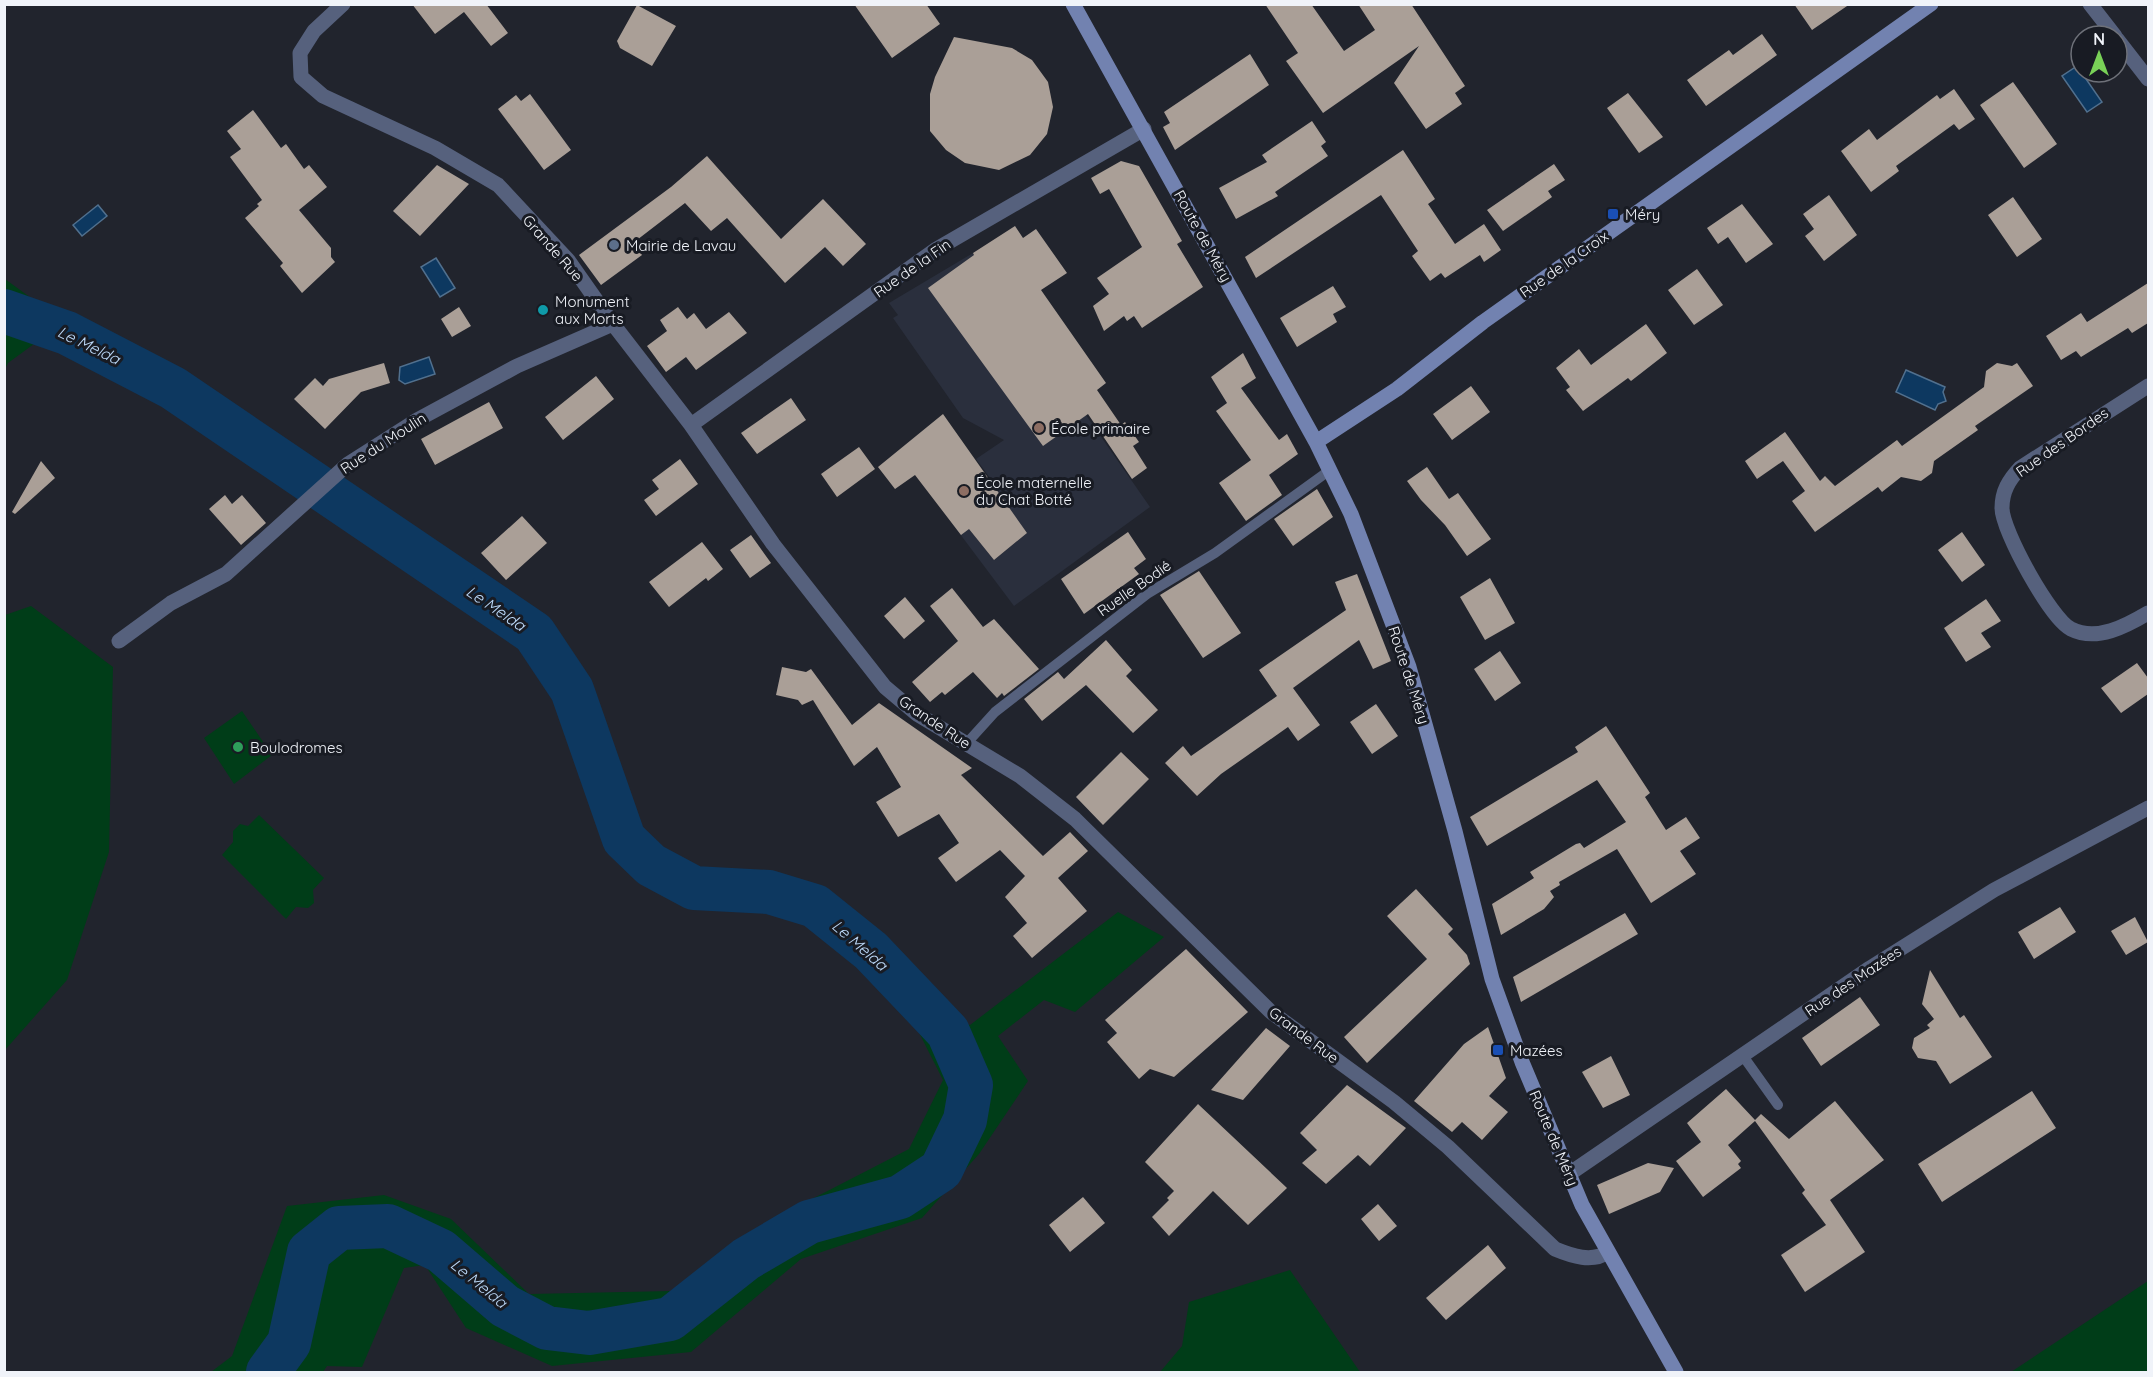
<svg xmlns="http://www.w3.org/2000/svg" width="2153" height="1377" viewBox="0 0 2153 1377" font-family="Quicksand,sans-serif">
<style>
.built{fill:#2a2f3d}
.green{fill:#003d18}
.water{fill:#0d3860;stroke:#51708e;stroke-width:1.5}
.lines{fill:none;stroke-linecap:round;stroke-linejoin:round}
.river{stroke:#0d3860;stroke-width:44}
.building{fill:#aa9f97}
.lane{stroke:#56617d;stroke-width:10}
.street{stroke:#56617d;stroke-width:15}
.secondary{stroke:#7282b0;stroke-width:15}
.transit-dot{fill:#1a4fb4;stroke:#181b23;stroke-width:2}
.service-dot{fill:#5c6f8a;stroke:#181b23;stroke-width:2}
.culture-dot{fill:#0f9aa8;stroke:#181b23;stroke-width:2}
.education-dot{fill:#8d6e63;stroke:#181b23;stroke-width:2}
.leisure-dot{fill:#2e9e5b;stroke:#181b23;stroke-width:2}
.labels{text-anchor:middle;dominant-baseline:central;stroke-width:6;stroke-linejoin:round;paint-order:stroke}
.poi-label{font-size:15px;fill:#f0f3f9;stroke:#181b23;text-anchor:start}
.street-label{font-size:15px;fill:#f0f3f9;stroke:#181b23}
.water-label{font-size:16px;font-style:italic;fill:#bbd8f8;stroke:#181b23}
</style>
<rect width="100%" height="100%" fill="#21242d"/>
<path class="built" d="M973,253L1150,507L1014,606L951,522L959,516L994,560L1027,533L994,489L996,486L976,459L1004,440L963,418L893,318L898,315L889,303Z"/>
<path class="green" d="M5,279L64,322L8,363L5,369Z
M31,606L113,667L109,852L67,980L5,1050V615Z
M242,711L272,755L234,784L204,738Z
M259,815L324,878L313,890L314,903L308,908L296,907L286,919L222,855L233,842V831L240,824L248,826Z
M1118,912L1164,937L1075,1012L1044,1000L998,1036L1028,1081L979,1154L922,1218L801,1259L691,1352L552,1366L466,1328L425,1265L404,1268L362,1367L327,1366L323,1372H211L232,1356L287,1206L384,1195L451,1219L529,1294L671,1291L775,1218L909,1149L943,1080L905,1005L970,1025Z
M1290,1270L1360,1372H1160L1182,1346L1189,1302Z
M2148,1281V1372H2011Z"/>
<path class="water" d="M2077,66L2102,102L2087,112L2062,76Z
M98,205L107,216L82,236L73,225Z
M436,258L455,288L440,297L421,267Z
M429,357L435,374L405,384L399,380L400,367Z
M1906,370L1945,387L1943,392L1946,401L1938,404L1935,410L1896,392Z"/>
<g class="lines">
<path class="river" d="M4,311L67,333L173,388L534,633L572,690L624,839L651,865L694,888L769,892L815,906L871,951L948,1032L971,1085L965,1120L941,1170L900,1197L809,1222L746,1259L670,1319L589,1333L547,1328L505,1306L441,1251L388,1226L339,1228L309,1252L289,1343L268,1372"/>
</g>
<path class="building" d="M412,4H486L508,33L491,46L464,12L435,34Z
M854,4H926L940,24L892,58Z
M1265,4H1311L1344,51L1375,30L1358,4H1411L1465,86L1455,93L1462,104L1426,129L1394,83L1419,46L1323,113L1286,61L1298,53Z
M1794,4H1850L1812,30Z
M637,5L676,26L652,66L620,48L617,41Z
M1762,34L1777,55L1706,106L1687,80L1729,50L1733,55Z
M954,37L1012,48L1032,60L1048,82L1053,107L1047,134L1030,155L999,170L965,163L946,150L930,131V94L935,77Z
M1250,54L1269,85L1175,150L1163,127L1170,123L1164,112Z
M2013,82L2057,144L2024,168L1980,105Z
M1954,89L1975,119L1959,130L1954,124L1896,166L1899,171L1871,192L1841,151L1869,129L1877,140L1937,95L1940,99Z
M1628,93L1663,137L1639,153L1607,108Z
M530,94L571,150L544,170L498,109L516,95L521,101Z
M253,110L281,148L286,144L304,169L309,165L327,187L299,210L331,248V257L335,262L302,293L280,266L283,263L245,218L259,206L257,204L262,200L230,157L241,149L227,131Z
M1312,121L1326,142L1321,146L1328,156L1275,192L1278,196L1236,219L1219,188L1267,162L1262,155Z
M1403,150L1435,199L1428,204L1455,244L1484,224L1501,250L1484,262L1480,255L1445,278L1441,273L1430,281L1412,256L1418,251L1381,195L1256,278L1245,257Z
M707,156L781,239L823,199L866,244L843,266L825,247L785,283L727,218L711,231L685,203L633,243L642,255L601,285L579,255L671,187Z
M1121,161L1139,166L1182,241L1177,244L1203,287L1142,328L1134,316L1127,321L1124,316L1104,331L1093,306L1109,294L1097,278L1142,247L1109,189L1100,194L1091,178Z
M1554,164L1565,180L1548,191L1552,197L1503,231L1487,210Z
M437,165L469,184L420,236L393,211Z
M1829,195L1857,235L1824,261L1805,236L1814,229L1803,214Z
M2013,197L2042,239L2017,257L1988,215Z
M1742,204L1773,244L1746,263L1728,237L1718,244L1707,228Z
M1015,226L1023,238L1036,229L1067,273L1041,290L1106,383L1097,390L1121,425L1125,422L1139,442L1133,446L1147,468L1132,479L1088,414L1043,446L928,288L974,255L973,253Z
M1697,269L1723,305L1694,325L1668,290Z
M2148,283V323L2132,333L2128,328L2081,357L2076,351L2061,360L2046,336L2081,313L2087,322Z
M1333,286L1346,307L1333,314L1337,322L1297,347L1280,318Z
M459,307L471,326L452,337L441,319Z
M678,307L687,319L694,313L706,329L729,312L747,333L696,370L686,357L666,372L647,346L667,331L660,320Z
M1646,324L1667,353L1631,381L1628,378L1583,411L1566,390L1570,387L1556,368L1579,349L1591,365Z
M1243,353L1256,378L1241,388L1279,440L1287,434L1298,454L1269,475L1282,495L1246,521L1219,483L1251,460L1216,411L1227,403L1211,377Z
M384,363L390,383L361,392L325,429L294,399L315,378L323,386L329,379Z
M1997,363L2012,366L2017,363L2033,386L1975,426L1978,430L1934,461L1932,473L1921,481L1901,477L1882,492L1878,487L1815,532L1792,501L1805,491L1783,461L1757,479L1745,461L1785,432L1820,481L1825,476L1835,486L1897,440L1902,446L1984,387L1986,371Z
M596,376L614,399L563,440L545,417Z
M1471,386L1490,412L1452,440L1433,414Z
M791,398L806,420L757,454L741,433Z
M489,402L503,428L435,465L421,439Z
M943,414L1027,533L994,560L969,529L961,535L915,475L895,489L878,467Z
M859,447L875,469L837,497L821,474Z
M680,459L698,484L656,516L644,500L659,489L652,480Z
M41,461L55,478L15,514L12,512Z
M1427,467L1449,499L1458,493L1491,539L1467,556L1445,525L1421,500L1407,481Z
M1317,489L1333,517L1293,546L1274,519Z
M225,495L232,504L242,495L266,523L241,545L209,509Z
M522,516L547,543L506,580L481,553Z
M1128,532L1146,559L1134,568L1139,574L1084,614L1061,579Z
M1962,532L1985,565L1962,582L1938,550Z
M751,535L771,563L750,578L730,550Z
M702,542L723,569L708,581L706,578L669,607L649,582Z
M1199,571L1241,633L1203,658L1160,595Z
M1357,574L1391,661L1373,669L1359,640L1293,688L1320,725L1298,741L1288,727L1221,774L1197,796L1165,763L1183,746L1191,756L1277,696L1259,670L1346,610L1335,582Z
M1490,578L1515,623L1485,640L1460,597Z
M952,588L983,627L994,619L1039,669L1004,696L1002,693L997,698L973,672L945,695L942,692L930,702L912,682L958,641L930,606Z
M905,597L925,621L904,639L884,616Z
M1986,599L2001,621L1981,633L1991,647L1966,662L1944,628Z
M1106,640L1132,670L1126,676L1158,710L1133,733L1086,685L1042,721L1024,699L1058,672L1064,679Z
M1500,651L1521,683L1495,701L1474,669Z
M2137,663L2148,678V694L2121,713L2101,688Z
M782,667L806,672L811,669L852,725L879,703L972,768L961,775L1043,856L1070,832L1088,851L1058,878L1087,911L1032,958L1013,936L1027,923L1005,897L1025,876L1000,850L956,882L938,858L959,843L939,814L898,837L876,802L901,787L877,747L854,766L813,700L802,705L798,700L776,695Z
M1376,704L1398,736L1372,754L1350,722Z
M1606,726L1650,793L1645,797L1666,830L1686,817L1700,838L1680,851L1696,874L1651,903L1617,849L1559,882L1560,885L1550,891L1554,897L1544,909L1501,935L1492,904L1534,878L1530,872L1576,844L1580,843L1584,848L1626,822L1597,780L1487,846L1470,817L1578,752L1575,747Z
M1121,752L1149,779L1103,825L1076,797Z
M1416,889L1453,929L1448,934L1467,955L1470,964L1367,1063L1344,1037L1427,959L1387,916Z
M2060,907L2076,932L2034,959L2018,932Z
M1625,913L1638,934L1521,1002L1513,977Z
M2135,917L2148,942L2126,955L2111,931Z
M1186,949L1248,1012L1174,1077L1150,1069L1139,1079L1107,1042L1117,1033L1105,1020Z
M1930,970L1960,1018L1964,1015L1992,1057L1950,1084L1936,1061L1918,1058L1912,1048L1914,1038L1930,1028L1927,1025L1934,1019L1922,1004Z
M1860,997L1880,1025L1821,1066L1802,1038Z
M1488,1027L1506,1078L1489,1096L1508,1112L1482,1140L1462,1122L1452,1132L1414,1101L1464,1044Z
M1266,1028L1290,1046L1243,1100L1211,1090Z
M1611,1056L1630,1095L1603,1108L1582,1072Z
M1347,1085L1406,1128L1370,1166L1358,1155L1326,1184L1302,1163L1317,1150L1300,1133Z
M1726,1089L1755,1120L1761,1114L1789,1139L1835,1101L1884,1160L1830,1200L1865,1252L1805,1292L1781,1255L1826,1225L1802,1193L1805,1190L1755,1121L1728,1145L1741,1161L1738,1164L1741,1168L1703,1197L1676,1161L1701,1142L1687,1123Z
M2032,1091L2056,1128L1942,1202L1918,1164Z
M1198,1104L1287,1188L1248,1225L1213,1191L1169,1236L1152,1217L1169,1200L1167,1198L1174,1191L1145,1162Z
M1648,1163L1674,1168L1660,1192L1609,1214L1597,1185Z
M1083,1197L1105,1223L1070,1252L1049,1225Z
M1378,1204L1397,1226L1379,1241L1361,1219Z
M1488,1245L1506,1268L1446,1320L1426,1298Z"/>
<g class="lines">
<path class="lane" d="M966,744L995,712L1147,594L1215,553L1330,470
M1743,1056L1778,1105"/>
<path class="street" d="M343,4L314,31L300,53L301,77L323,96L435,148L498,185L568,260L613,324L691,425L773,544L885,687L917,714L1020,776L1075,819L1271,1012L1394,1102L1448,1147L1555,1249C1572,1256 1592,1263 1608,1252
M2090,4L2115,36
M2117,39L2148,79
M2148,386L2020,468C2009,480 2002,491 2002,508C2002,531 2051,619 2071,629C2097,642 2126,626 2148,613
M691,425L935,250L1144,129
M119,641L171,603L226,574L348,464L417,420L517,366L613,324
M1569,1174L1870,968L1994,890L2148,808"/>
<path class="secondary" d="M1073,4L1316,442L1351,514L1409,667L1455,831L1492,979L1522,1062L1582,1205L1676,1372
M1316,442L1397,389L1483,322L1931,4"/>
</g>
<g class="transit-dot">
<rect x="1607" y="208" width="12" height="12" rx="3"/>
<rect x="1492" y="1044" width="12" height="12" rx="3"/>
</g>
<circle class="service-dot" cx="614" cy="245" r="6"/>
<circle class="culture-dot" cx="543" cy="310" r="6"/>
<g class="education-dot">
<circle cx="1039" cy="428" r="6"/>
<circle cx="964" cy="491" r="6"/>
</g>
<circle class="leisure-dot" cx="238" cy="747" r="6"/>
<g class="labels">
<g class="poi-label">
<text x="1625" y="214">Méry</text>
<text x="626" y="245">Mairie de Lavau</text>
<text x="555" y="301">Monument<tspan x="555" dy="17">aux Morts</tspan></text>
<text x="1051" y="428">École primaire</text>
<text x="976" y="482">École maternelle<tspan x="976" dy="17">du Chat Botté</tspan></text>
<text x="250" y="747">Boulodromes</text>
<text x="1510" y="1050">Mazées</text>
</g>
<g class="street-label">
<text transform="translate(1203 236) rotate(61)">Route de Méry</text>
<text transform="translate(553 248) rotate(49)">Grande Rue</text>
<text transform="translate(1564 264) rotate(-35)">Rue de la Croix</text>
<text transform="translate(912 268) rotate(-35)">Rue de la Fin</text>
<text transform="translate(2062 442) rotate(-35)">Rue des Bordes</text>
<text transform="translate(383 443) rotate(-33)">Rue du Moulin</text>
<text transform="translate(1134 588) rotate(-35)">Ruelle Bodié</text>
<text transform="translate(1409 675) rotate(72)">Route de Méry</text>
<text transform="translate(935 722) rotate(34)">Grande Rue</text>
<text transform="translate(1853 981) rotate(-34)">Rue des Mazées</text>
<text transform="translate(1304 1035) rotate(37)">Grande Rue</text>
<text transform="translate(1554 1138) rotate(67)">Route de Méry</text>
</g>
<g class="water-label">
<text transform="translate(89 345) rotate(26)">Le Melda</text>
<text transform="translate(496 608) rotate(34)">Le Melda</text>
<text transform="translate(860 945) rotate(41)">Le Melda</text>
<text transform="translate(479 1283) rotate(39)">Le Melda</text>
</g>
</g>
<rect width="2153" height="1377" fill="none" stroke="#f0f3f9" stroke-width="12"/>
<g transform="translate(2099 54)"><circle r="28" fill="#181b23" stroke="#6e7179" stroke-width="1.5"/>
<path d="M0-4.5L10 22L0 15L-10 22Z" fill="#79d157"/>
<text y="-9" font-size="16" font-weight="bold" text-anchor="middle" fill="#f0f3f9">N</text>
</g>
</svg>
